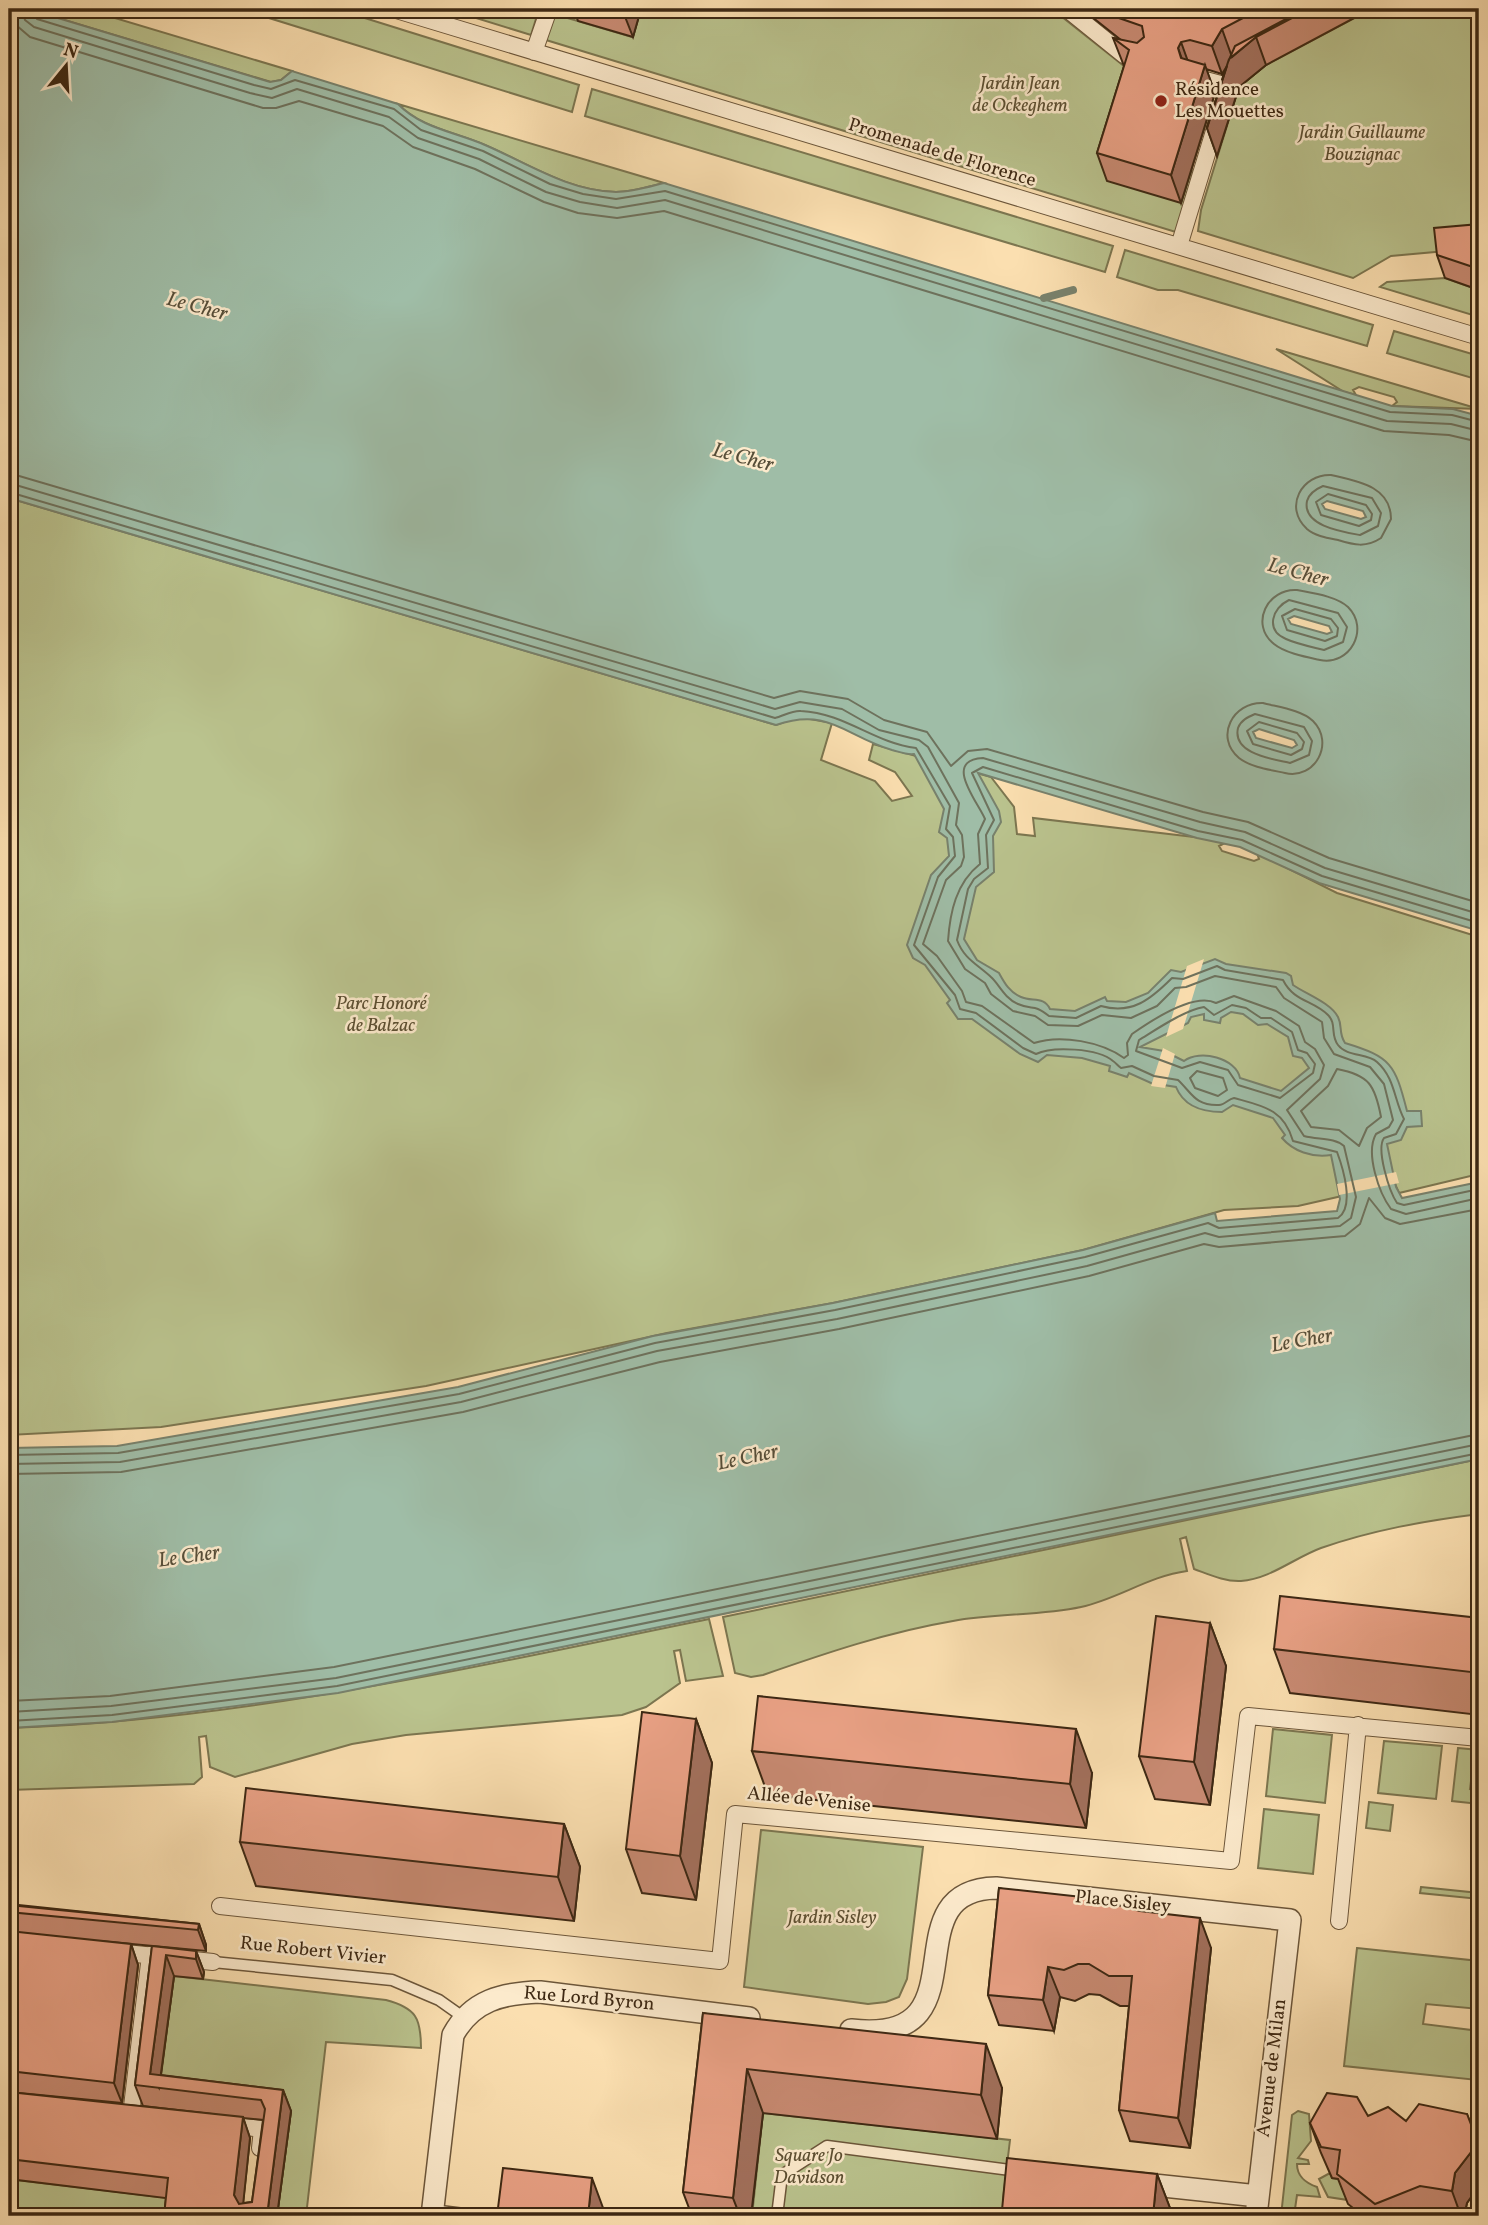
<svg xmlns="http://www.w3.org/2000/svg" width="1488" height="2225" viewBox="0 0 1488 2225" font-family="Vollkorn,serif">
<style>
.green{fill:#bac38e;stroke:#7c7650;stroke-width:2}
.water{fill:#9fbda7;stroke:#78816c;stroke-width:2;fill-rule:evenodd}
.pier{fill:#fbdfb0}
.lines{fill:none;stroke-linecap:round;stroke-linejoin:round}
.shore{stroke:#6e725d;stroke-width:2}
.stream{stroke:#78816c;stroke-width:8}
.service-casing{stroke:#6c563a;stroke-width:13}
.pedestrian-casing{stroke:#6c563a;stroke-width:18}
.minor-casing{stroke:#6c563a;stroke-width:24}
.service{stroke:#fceacc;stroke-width:10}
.pedestrian{stroke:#fceacc;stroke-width:16}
.minor{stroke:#fceacc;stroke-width:21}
.wall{fill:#c88a72;stroke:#3d2813;stroke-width:2;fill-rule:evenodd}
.shaded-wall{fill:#a2705c;stroke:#3d2813;stroke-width:2}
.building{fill:#e8a084;stroke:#3d2813;stroke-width:2}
.poi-dot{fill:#8f2418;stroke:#fceacc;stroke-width:2.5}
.labels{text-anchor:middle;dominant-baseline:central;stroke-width:5;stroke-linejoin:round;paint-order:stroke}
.park-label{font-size:19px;font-style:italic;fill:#5c4f32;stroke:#fceacc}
.poi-label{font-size:19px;fill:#3d2813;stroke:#fceacc;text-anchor:start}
.street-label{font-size:19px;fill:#3d2813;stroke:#fceacc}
.water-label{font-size:21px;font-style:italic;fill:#564d38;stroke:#fceacc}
</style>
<rect width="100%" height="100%" fill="#fbdfb0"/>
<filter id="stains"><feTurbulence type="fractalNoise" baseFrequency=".00286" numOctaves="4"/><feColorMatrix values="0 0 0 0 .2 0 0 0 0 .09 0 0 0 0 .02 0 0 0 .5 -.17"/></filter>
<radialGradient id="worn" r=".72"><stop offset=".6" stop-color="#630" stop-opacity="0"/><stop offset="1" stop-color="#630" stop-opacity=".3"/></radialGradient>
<path class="green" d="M28,9H85L292,71L281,80L271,82Z
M240,9H336L579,85L572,112Z
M447,9H539L531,35Z
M641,9H1052L1139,78L1172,165L1193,171L1179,233L546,40L554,14L632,37Z
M1371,9H1479V248L1391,256L1353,278L1198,231L1201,210L1239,87L1266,65Z
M592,89L1113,246L1105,272L585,116Z
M398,104L664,183C648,187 632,192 616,192C568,191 527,163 485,145C455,132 421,128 398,104Z
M1125,250L1373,325L1367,346L1178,290H1158L1117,277Z
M1445,278L1479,290V317L1380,287L1387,282Z
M1394,331L1479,356V380L1387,353Z
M1276,349L1479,409L1392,406L1397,402L1394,397L1359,387L1353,390L1356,395L1344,392Z
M9,498L776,725L799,717L832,723L821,760L875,781L892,801L912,796L895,772L869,760L873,744L991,777L1014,807L1017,834L1035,836L1033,818L1211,839L1225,843L1219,846L1222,851L1254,861L1259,859L1257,853L1337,893L1479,937V1174L1399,1193L1395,1184L1298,1206L1224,1210L1083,1250L833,1303L667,1333L426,1386L161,1427L9,1435Z
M1479,1459V1514C1424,1521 1373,1530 1321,1548C1294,1558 1270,1579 1241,1581C1225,1582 1208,1574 1194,1569L1186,1537L1180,1539L1187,1571C1149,1576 1118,1599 1081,1607C1039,1616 995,1613 953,1621C888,1632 826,1653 763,1675L751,1677L735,1673L723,1617Z
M709,1619L723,1676L686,1681L680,1650L674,1651L680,1683L646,1707L622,1715L406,1735L352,1744L235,1777L210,1767L206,1736L199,1737L202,1777L194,1784L9,1790V1728C246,1720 477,1666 709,1619Z
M1273,1729L1332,1735L1325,1803L1266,1796Z
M1384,1741L1442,1746L1436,1799L1378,1793Z
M1458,1748L1479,1750V1765H1473L1470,1789L1479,1790V1804L1452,1801Z
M1369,1802L1393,1805L1390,1831L1366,1828Z
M1264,1809L1319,1815L1313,1874L1258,1868Z
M761,1830L923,1847L907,1979L899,1997L886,2002L868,2004L744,1987Z
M1421,1887L1479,1893V1899L1420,1893Z
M1357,1948L1479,1961V2009L1426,2004L1423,2024L1479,2031L1477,2080L1344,2066Z
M174,1976L386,2000C416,2008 421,2018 421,2048L326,2042L306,2216H277L291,2111L158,2094Z
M1298,2111L1309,2114L1311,2141L1298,2158L1308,2160L1309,2164H1297C1297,2177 1306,2183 1317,2187L1320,2197L1297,2195L1294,2216H1281L1292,2115Z
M763,2113L1010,2140L1003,2199L1023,2201L1021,2216H752Z
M1330,2173L1332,2178L1351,2180L1348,2200L1328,2197L1319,2179Z
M9,2179L176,2199L174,2216H9Z"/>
<path class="water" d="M9,9H28L270,82L281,80L292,71L398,104C421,128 455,132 485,145C527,163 568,191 616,192C632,192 648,187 664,183L1392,406L1453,409L1479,416V931L1319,883L1240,847L1197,838L978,773L999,811L1001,822L993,836L994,872L976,887L964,939L977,960L999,973C1004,982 1009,992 1021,997C1032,1002 1044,996 1050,1009L1075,1011L1105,997L1107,1001L1126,1002L1148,993L1171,970L1181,972L1215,959L1226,964L1286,973L1291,976L1293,985C1306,994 1331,1003 1338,1017C1343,1027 1338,1032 1345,1043C1391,1057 1395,1064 1407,1111H1421L1422,1126L1407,1127L1401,1140L1387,1144L1396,1187L1402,1198L1479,1182V1459L338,1693L112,1722L9,1728V1448L117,1446L458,1387L653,1336L833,1303L1083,1250L1215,1213L1217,1221L1337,1211L1340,1199L1331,1155C1312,1158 1293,1151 1282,1138L1285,1135L1273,1118L1233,1105L1222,1112C1203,1112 1184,1107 1176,1087L1151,1083L1129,1073L1127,1077L1109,1071L1110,1066L1082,1058L1047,1055L1038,1062L1020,1054L972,1019H958L947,1003L950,1000L925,965L913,958L907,945L931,875L949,856L947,838L939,832L944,809L914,754C906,755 900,752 892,750C845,736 829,707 776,725L9,498ZM1327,501L1363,511L1366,517L1361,519L1325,509L1322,504ZM1294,616L1329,626L1332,632L1327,634L1291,624L1288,619ZM1259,729L1294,740L1297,745L1292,748L1256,738L1253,732ZM1231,1012L1243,1014L1258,1025L1267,1024L1288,1037L1293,1056L1302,1058L1309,1068L1281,1091L1240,1078C1236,1058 1200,1049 1184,1061L1164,1051L1140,1047L1188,1023L1191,1017L1204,1014V1020L1220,1023L1221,1018Z"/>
<path class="pier" d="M1204,959L1183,1029L1166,1037L1187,966Z
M1163,1048L1175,1054L1165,1088L1151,1086Z
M1396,1172L1399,1183L1339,1195L1337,1184Z"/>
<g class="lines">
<path class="shore" d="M12,9L16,25L30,37L263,108H276L299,101L383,126L413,147L475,169L544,202L578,213L617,218L664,211L1384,431L1449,435L1479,442
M22,9L25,20L34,27L250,93L272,98L297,89L389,117L418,138L479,159L546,192L580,202L617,208L665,200L1387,421L1451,424L1479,431
M31,9L37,19L254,85L271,89L295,80L394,109L421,130L483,151L550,184L583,194L616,199L665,191L1390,412L1452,415L1479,422
M9,473L774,698L800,691L848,699L884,720L927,732L951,766L968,751L987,749L1203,812L1248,822L1329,858L1479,903
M1331,475C1357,481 1391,486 1391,519L1381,538C1366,548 1354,545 1338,540C1328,538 1315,536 1307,529C1283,507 1302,474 1331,475Z
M9,483L775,709L800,702L842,709L879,730L919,740L928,747L959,803L956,825L962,835L964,857L961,866L946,880L923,944L937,956L962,991L966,1002L982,1006L1034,1043C1061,1034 1102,1042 1124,1058L1128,1055L1127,1043L1132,1034C1152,1020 1194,992 1216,1003L1234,996L1276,1011L1299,1026L1305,1042L1315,1049L1324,1065L1320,1079L1287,1110L1304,1136C1318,1140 1334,1137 1344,1146L1356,1197L1351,1218L1340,1226L1219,1237L1205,1233L1087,1266L837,1319L657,1351L461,1402L120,1462L9,1464
M1323,486L1372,498L1381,513L1378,526L1360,535C1343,532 1302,526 1307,501C1309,493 1316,489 1323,486Z
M9,492L775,718C783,716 793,710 801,711C845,713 874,743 916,748L950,806L946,829L953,837L955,856L938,877L914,945L955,995L960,1009L976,1013L1023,1048L1036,1054C1052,1046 1098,1048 1113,1061C1116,1063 1118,1066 1121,1068L1132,1066L1154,1076L1178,1080C1192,1093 1195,1106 1219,1105C1225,1105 1228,1099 1234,1098C1263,1106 1284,1109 1293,1141L1337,1152C1343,1168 1355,1207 1338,1218L1219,1228L1208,1223L1085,1257L835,1310L655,1343L459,1394L118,1453L9,1455
M1328,494L1366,505L1372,514L1371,520L1359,526L1321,515L1316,502Z
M1297,590C1312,593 1336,596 1348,607C1370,629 1350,666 1320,660C1306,657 1285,653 1274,644C1249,624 1268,588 1297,590Z
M1289,600L1338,613L1347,627L1343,642L1324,650C1312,647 1297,644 1286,639C1265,630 1272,608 1289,600Z
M1295,609L1331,619L1338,628L1337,636L1325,641L1287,630L1282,616Z
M1263,703C1278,707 1302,710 1313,721C1335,743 1315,780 1285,773C1271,770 1250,767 1239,758C1214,737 1233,702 1263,703Z
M1255,714L1304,727L1312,741L1309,755L1290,763C1273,759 1232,754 1238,728C1241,720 1248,717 1255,714Z
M1259,722L1297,733L1304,742L1302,749L1291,755L1253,744L1247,731Z
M1479,914L1325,868L1245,832L1200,822L983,758C942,760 978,802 985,819L978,834L980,864C956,883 950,912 948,941L965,969L985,983L991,994L1013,1011L1035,1016L1048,1025L1078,1026L1102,1015L1131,1018L1157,1006L1175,988L1186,987L1215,976L1276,987L1284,998L1322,1022L1324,1038L1334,1054L1370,1067L1384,1084L1393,1120L1389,1127L1376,1134C1365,1153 1379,1193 1391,1209L1406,1214L1479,1198
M1479,923L1322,876L1242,840L1198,831L983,767L972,773L994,820L986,835L988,868L974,879L968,889L957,940C964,959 977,964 991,977C999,984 1004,998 1018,1004C1034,1011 1032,1003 1049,1016L1076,1018L1101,1006C1132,1015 1151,999 1172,978L1183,979L1217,966L1225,970L1283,980C1294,1002 1313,1000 1328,1015C1337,1024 1330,1035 1338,1045C1347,1057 1367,1053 1377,1062C1395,1078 1394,1100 1404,1119L1396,1134L1384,1138C1376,1149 1389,1191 1397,1203L1404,1205L1479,1189
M1232,1005L1246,1008L1261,1018H1271L1292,1032L1298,1050L1307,1053L1315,1064L1313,1073L1280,1098L1238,1085L1228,1070L1200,1062L1182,1068L1136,1051L1139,1040C1157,1029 1185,1010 1204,1007L1214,1015Z
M1337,1069C1369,1075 1375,1085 1381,1117L1367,1128L1359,1146L1339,1130L1311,1127L1301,1111L1328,1086Z
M1197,1071L1223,1078L1227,1090L1218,1096L1195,1088L1190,1078Z
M9,1474L121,1472L463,1412L660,1362L839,1329L1089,1276L1204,1244L1219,1247L1345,1236L1360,1224L1369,1198L1385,1218L1400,1224L1479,1209
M9,1701L110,1696L334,1667L1479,1434
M9,1712L111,1706L336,1678L1479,1444
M9,1721L112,1715L337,1686L1479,1453"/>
<path class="stream" d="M1044,298L1073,290"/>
<defs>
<path id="service" d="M213,1962L392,1980L439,2000L463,2017
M432,2210L480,2216
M777,2216L782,2175L827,2146L1018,2171"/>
<path id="pedestrian" d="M393,9L1479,337
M1067,9L1124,55L1135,58
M534,52L549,9
M1198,78L1228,86
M1179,246L1217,121
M220,1906L720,1961L735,1814L1231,1861L1248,1716L1479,1738
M1339,1921L1358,1725
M116,1952L213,1962
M131,2115L150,1955
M227,2125L262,2129L260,2148"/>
<path id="minor" d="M851,2030C989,2046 887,1890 996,1888L1290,1920L1256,2216
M1135,2183L1258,2196
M432,2216L453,2035C472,2000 503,1993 540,1992L749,2018"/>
</defs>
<use href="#service" class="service-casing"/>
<use href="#pedestrian" class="pedestrian-casing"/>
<use href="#minor" class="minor-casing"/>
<use href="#service" class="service"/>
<use href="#pedestrian" class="pedestrian"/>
<use href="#minor" class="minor"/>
</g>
<path class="wall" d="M573,9H641L633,37L578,21Z
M1082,9H1371L1266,65L1239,87L1217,156L1207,128L1226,67L1222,74L1206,69L1215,93L1181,203L1107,181L1097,153L1124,66L1113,38L1121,40Z
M1479,221V290L1445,278L1437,255L1479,224Z
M1479,1618V1715L1290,1693L1274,1649Z
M1210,1623L1226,1666L1210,1805L1155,1799L1139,1756Z
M696,1719L712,1763L696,1900L642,1893L626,1849Z
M752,1751L1092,1773L1086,1828L768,1795Z
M564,1824L580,1867L574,1921L256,1886L240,1842Z
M999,1888L1211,1948L1190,2148L1130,2141L1119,2110L1129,2006H1120L1100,1995L1089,1994L1075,2001L1060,1997L1054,2031L999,2025L988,1995Z
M9,1904L199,1924L206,1945V1951L100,1941L131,1944L138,1965L122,2103L9,2092Z
M152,1946L196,1951L204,1972L203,1979L174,1976L161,2075L283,2090L291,2111L277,2216H164L166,2198L9,2179V2092L212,2114L143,2106L135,2085ZM243,2118L263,2120L252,2202L243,2203L250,2138Z
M703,2013L1002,2088L997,2139L763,2113L751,2216H692L683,2192Z
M1467,2114L1479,2145V2186L1467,2203L1464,2216H1363L1348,2204L1338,2179L1332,2178L1321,2153L1310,2123L1368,2116L1406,2121Z
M1157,2174L1173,2216H1004L1002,2210Z"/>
<path class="shaded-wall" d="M622,9H641L633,37Z
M1222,29L1232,57L1256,37L1266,65L1239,87L1217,156L1207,128L1227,66L1222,74L1212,46Z
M1181,42L1191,70L1188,76L1178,48Z
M1205,65L1215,93L1181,203L1171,175Z
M1210,1623L1226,1666L1210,1805L1194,1762Z
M696,1719L712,1763L696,1900L680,1856Z
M1076,1729L1092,1773L1086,1828L1070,1784Z
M564,1824L580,1867L574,1921L558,1877Z
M1200,1918L1211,1948L1190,2148L1178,2118Z
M199,1924L206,1945V1951L198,1930Z
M131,1944L138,1965L122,2103L114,2083Z
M196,1951L204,1972L203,1979L196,1959Z
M166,1955L174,1976L159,2088L150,2074Z
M1048,1967L1060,1997L1054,2031L1043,2000Z
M986,2044L1002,2088L997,2139L981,2095Z
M747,2069L763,2113L751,2216H740L733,2198Z
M283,2090L291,2111L277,2216H267Z
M243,2117L250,2138L242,2215L234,2195Z
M1478,2143L1479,2145V2186L1467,2203L1464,2216H1461L1452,2191L1455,2173Z
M1157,2174L1173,2216H1153Z
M592,2178L606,2216H588Z"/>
<path class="building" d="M1108,9H1260L1222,29L1212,46L1190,40L1181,42L1178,48L1181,58L1205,65L1171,175L1097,153L1129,50L1113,38L1137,43L1144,37L1142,26L1119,18Z
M1305,9H1309L1256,37L1229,59L1207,128L1228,62L1235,46Z
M1479,221V269L1437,255L1434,228L1479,224Z
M1280,1596L1479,1618V1673L1274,1649Z
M1156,1616L1210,1623L1194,1762L1139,1756Z
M758,1696L1076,1729L1070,1784L752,1751Z
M642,1712L696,1719L680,1856L626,1849Z
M246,1788L564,1824L558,1877L240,1842Z
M999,1888L1091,1898L1140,1911L1200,1918L1178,2118L1119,2110L1132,1976H1109L1089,1964H1078L1064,1970L1048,1967L1043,2000L988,1995Z
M9,1905L199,1924L198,1930L9,1912Z
M9,1931L131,1944L114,2083L9,2071Z
M152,1946L196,1951V1959L166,1955L150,2074L283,2090L267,2216H164L168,2178L9,2159V2092L243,2117L234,2195L239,2204L252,2202L265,2109L261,2100L135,2085Z
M703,2013L986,2044L981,2095L747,2069L733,2198L683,2192Z
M1327,2093L1357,2097L1368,2116L1388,2107L1406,2121L1419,2104L1467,2114L1478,2143L1455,2173L1452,2191L1420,2186L1375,2204L1337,2174L1340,2150L1321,2147L1310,2123Z
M1007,2158L1157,2174L1153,2216H1056L1002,2210Z
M503,2168L592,2178L588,2216H497Z"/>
<circle class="poi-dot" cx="1161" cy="101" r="7"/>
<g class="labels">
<g class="park-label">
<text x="1020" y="84">Jardin Jean<tspan x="1020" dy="22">de Ockeghem</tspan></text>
<text x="1362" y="133">Jardin Guillaume<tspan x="1362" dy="22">Bouzignac</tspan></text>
<text x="381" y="1004">Parc Honoré<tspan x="381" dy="22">de Balzac</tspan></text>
<text x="832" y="1918">Jardin Sisley</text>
<text x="809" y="2156">Square Jo<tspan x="809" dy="22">Davidson</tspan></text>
</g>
<g class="poi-label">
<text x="1175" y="90">Résidence<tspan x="1175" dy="22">Les Mouettes</tspan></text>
</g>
<g class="street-label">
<text transform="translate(942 153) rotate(17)">Promenade de Florence</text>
<text transform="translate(809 1800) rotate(6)">Allée de Venise</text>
<text transform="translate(1123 1902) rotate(6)">Place Sisley</text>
<text transform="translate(313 1951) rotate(6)">Rue Robert Vivier</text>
<text transform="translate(589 1999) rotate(5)">Rue Lord Byron</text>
<text transform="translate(1272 2068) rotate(-83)">Avenue de Milan</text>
</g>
<g class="water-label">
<text transform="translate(197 307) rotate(15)">Le Cher</text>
<text transform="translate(743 458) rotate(15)">Le Cher</text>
<text transform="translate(1298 573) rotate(15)">Le Cher</text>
<text transform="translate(1302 1341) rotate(-10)">Le Cher</text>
<text transform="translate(748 1458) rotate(-12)">Le Cher</text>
<text transform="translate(189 1557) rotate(-8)">Le Cher</text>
</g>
</g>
<rect width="1488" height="2225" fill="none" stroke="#fbdfb0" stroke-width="35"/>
<rect x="10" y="10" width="1467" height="2204" fill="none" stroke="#3d2813" stroke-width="3.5"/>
<rect x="18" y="18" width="1453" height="2190" fill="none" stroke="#3d2813" stroke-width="2"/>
<g transform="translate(66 66) rotate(18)" stroke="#fceacc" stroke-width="5" paint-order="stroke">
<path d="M0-5L12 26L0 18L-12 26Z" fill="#3d2813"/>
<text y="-10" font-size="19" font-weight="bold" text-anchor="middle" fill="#3d2813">N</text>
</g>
<rect width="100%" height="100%" filter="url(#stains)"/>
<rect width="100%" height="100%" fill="url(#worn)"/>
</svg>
